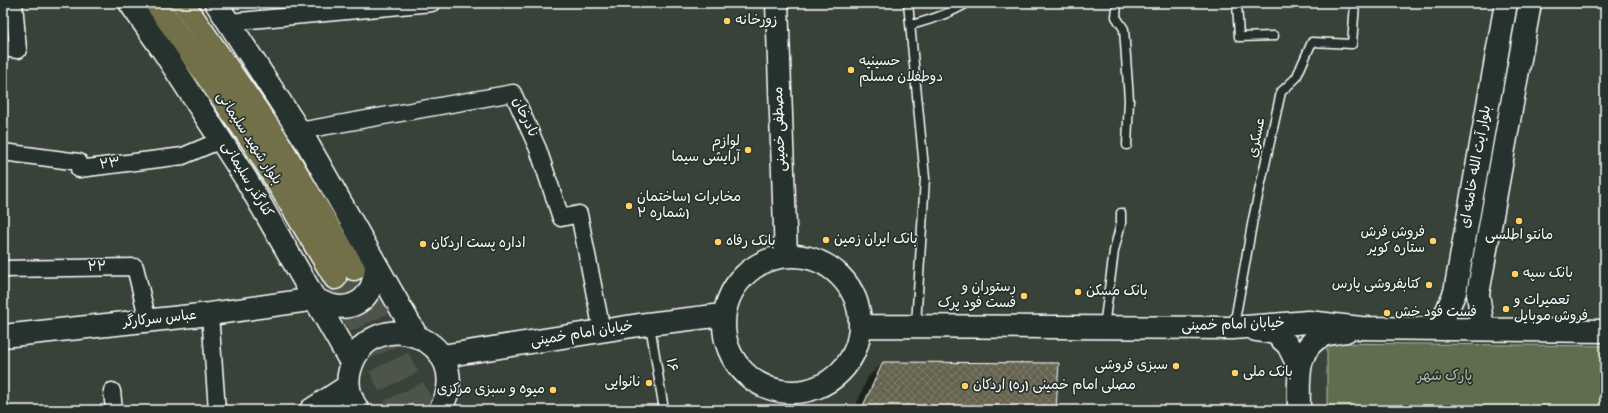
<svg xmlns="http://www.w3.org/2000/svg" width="1608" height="413" viewBox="0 0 1608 413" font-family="'Gochi Hand','Playpen Sans Arabic',sans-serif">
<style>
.park{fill:#616e4f;stroke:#b0b6a7}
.shadow{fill:#0007}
.building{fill:url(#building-cross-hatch);stroke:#fff}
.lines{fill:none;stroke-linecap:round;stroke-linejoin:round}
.primary-tunnel{stroke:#4d554c;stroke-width:22;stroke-dasharray:22 11;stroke-linecap:butt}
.lane-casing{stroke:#fff;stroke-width:11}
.street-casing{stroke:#fff;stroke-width:19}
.secondary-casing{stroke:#fff;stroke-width:25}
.primary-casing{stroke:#fff;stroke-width:25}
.lane{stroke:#26332d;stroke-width:8}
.street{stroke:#26332d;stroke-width:16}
.secondary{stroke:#26332d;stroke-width:22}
.primary{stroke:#726f4a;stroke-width:22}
.poi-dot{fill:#ffd166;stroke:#26332d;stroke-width:1.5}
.labels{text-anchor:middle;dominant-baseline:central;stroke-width:3.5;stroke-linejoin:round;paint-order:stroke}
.poi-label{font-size:14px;fill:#fff;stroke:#26332d;text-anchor:start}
.street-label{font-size:14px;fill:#fff;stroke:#26332d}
.park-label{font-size:14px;fill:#b8beb0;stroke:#26332d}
</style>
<defs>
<pattern id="building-cross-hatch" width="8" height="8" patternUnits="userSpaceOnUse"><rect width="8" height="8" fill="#656450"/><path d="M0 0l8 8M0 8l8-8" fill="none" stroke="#7c7b6a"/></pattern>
</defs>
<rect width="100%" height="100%" fill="#394238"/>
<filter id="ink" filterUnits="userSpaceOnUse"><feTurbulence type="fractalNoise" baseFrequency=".025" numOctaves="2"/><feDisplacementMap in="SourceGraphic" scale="8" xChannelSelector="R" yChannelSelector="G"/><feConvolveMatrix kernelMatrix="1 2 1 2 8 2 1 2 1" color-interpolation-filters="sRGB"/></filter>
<g filter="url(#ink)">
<path class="park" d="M1327,343L1605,346V410H1327Z"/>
<path class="shadow" d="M883,363L1055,410H854L868,377Z"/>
<path class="building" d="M883,362L1059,363L1056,410H861Z"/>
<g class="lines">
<path class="primary-tunnel" d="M354,269L425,410
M335,278L401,410"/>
<defs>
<path id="lane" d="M908,3L925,178L916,325
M1117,3L1116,17L1124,29L1129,100L1127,145
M1237,3L1239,37L1274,36
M911,25C930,20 950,14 967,3
M650,325L664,410
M1234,326L1253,219L1281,92L1296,78L1312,42L1352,44L1355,3
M1104,327L1114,251L1121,223V213"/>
<path id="street" d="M229,22L432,3
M3,48L18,50L14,3
M299,131L513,93L538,149L561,218L579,214L602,331
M3,152L79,162V169L183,156L221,140
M3,269L135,267L148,321
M210,314L217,410
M112,391L114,410"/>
<path id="secondary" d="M130,3L164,52L246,179L352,364
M216,3L307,143L416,335
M777,3L786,256
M724 324a68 68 0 1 1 136 0a68 68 0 1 1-136 0Z
M861,326L1233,328L1308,322L1361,328L1605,331
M1439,329L1455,292L1506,3
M1483,329L1478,294L1530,3
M1256,330L1275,333L1288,345L1299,367
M3,336L210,314L316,299C348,318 376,301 375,264
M442,356L639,325L723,315
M311,410L348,386
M358,410C350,398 346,384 350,370C369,299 480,339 440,410
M1299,410C1299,385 1294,346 1324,335C1331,333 1339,332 1346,331"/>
<path id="primary" d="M156,3L256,147L335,278
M183,3L274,135L354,269"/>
</defs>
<use href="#lane" class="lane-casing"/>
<use href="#street" class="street-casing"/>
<use href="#secondary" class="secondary-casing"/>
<use href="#primary" class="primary-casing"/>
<use href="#lane" class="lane"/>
<use href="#street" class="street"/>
<use href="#secondary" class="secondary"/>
<use href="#primary" class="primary"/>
</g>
</g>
<g class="poi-dot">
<circle cx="727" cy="21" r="4"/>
<circle cx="851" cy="70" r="4"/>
<circle cx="748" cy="150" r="4"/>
<circle cx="629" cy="206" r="4"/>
<circle cx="1519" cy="221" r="4"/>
<circle cx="826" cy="240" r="4"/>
<circle cx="1433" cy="241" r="4"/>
<circle cx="718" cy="242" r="4"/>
<circle cx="423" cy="244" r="4"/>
<circle cx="1515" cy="274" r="4"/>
<circle cx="1429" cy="285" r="4"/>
<circle cx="1078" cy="292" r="4"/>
<circle cx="1024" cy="296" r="4"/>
<circle cx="1506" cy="309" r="4"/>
<circle cx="1387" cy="313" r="4"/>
<circle cx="1176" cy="366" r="4"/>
<circle cx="1235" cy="373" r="4"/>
<circle cx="649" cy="383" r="4"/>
<circle cx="965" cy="386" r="4"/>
<circle cx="553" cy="390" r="4"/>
</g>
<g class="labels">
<g class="poi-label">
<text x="735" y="21">زورخانه</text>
<text x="859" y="62">حسینیه<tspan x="859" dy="16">دوطفلان مسلم</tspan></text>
<text x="740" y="142" text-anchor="end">لوازم<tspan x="740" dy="16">آرایشی سیما</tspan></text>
<text x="637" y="198">مخابرات (ساختمان<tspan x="637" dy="16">شماره ۲)</tspan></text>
<text x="1425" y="233" text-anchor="end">فروش فرش<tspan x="1425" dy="16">ستاره کویر</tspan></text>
<text x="1519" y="236" text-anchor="middle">مانتو اطلسی</text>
<text x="834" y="240">بانک ایران زمین</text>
<text x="726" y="242">بانک رفاه</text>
<text x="431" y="244">اداره پست اردکان</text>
<text x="1523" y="274">بانک سپه</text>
<text x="1421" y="285" text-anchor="end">کتابفروشی پارس</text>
<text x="1016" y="288" text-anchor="end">رستوران و<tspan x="1016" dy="16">فست فود پرک</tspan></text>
<text x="1086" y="292">بانک مسکن</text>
<text x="1514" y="301">تعمیرات و<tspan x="1514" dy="16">فروش موبایل</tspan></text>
<text x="1395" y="313">فست فود خش</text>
<text x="1168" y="366" text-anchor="end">سبزی فروشی</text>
<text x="1243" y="373">بانک ملی</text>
<text x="641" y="383" text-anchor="end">نانوایی</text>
<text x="973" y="386">مصلی امام خمینی (ره) اردکان</text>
<text x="545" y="390" text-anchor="end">میوه و سبزی مرکزی</text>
</g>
<g class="street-label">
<text transform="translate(524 118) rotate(65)">نادرخان</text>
<text transform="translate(781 129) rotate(-92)">مصطفی خمینی</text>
<text transform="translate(1258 138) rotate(-78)">عسکری</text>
<text transform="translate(248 139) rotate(57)">بلوار شهید سلیمانی</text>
<text transform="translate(110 165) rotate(-7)">۲۳</text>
<text transform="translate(1477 167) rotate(-80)">بلوار آیت الله خامنه ای</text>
<text transform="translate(246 180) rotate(59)">کنارگذر سلیمانی</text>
<text transform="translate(97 268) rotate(-1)">۲۲</text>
<text transform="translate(160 320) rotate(-6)">عباس سرکارگر</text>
<text transform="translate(1233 326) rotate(-2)">خیابان امام خمینی</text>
<text transform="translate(582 335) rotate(-9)">خیابان امام خمینی</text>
<text transform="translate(670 365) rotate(81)">۱۶</text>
</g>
<g class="park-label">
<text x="1445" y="377">پارک شهر</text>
</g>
</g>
<rect width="1608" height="413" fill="none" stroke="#26332d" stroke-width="16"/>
<rect x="8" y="8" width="1592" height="397" fill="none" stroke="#fff" stroke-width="1.5" filter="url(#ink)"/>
</svg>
